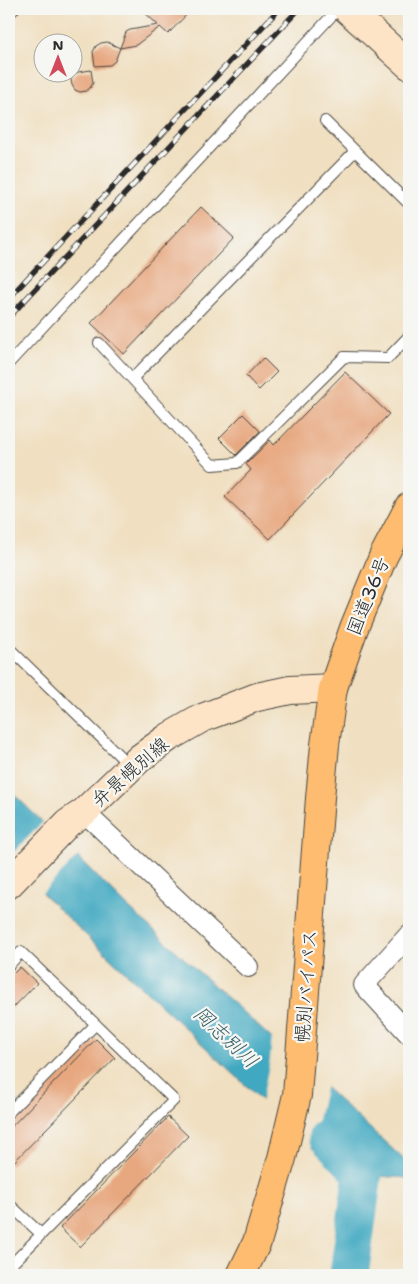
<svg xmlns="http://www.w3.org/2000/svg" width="418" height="1284" viewBox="0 0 418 1284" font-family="'Shantell Sans','Klee One',sans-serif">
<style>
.water{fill:#40a8c1;stroke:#366a76}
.pier{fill:#f0dfc0}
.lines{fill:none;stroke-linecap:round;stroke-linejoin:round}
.river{stroke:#40a8c1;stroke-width:39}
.building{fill:#e7a77f}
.lane-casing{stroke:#494641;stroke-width:12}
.street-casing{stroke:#494641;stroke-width:22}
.secondary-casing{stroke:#494641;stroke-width:30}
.highway-casing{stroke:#494641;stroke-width:30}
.lane{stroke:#fff;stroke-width:10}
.street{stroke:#fff;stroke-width:20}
.secondary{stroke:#fee4c6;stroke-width:28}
.highway{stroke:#fdbc70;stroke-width:28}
.rail-casing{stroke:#2b2b2b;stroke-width:5.5}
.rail{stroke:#f6f6f2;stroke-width:4;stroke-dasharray:11;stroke-linecap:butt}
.labels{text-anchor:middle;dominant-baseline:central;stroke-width:4.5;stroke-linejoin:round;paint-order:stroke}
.street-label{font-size:19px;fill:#2b2b2b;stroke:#f6f6f2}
.water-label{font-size:20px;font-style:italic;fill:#335d67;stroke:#f6f6f2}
</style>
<rect width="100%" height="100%" fill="#f6f6f2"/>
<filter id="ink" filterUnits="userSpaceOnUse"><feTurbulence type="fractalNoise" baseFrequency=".02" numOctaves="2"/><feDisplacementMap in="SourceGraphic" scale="10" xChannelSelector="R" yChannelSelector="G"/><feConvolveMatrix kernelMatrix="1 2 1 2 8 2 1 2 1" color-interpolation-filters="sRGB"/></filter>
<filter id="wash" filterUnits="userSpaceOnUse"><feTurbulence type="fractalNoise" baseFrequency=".0096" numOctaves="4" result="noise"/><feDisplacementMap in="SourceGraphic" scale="20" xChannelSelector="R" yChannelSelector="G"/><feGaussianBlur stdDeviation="1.12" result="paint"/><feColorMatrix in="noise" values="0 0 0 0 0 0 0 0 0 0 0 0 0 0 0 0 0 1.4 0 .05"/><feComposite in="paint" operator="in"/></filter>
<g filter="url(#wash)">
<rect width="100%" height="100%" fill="#f0dfc0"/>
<path class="water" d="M9,789L127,906L409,1164V1178L340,1174L54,905L9,860Z"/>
<path class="pier" d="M44,821L79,855L40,895L9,863V857Z
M272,1036L326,1084L311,1150L261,1104L270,1060Z"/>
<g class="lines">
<path class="river" d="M328,1137L363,1173L349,1275"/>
</g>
<g id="blocks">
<path class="building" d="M141,9H192L168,34L160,27L136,45L120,48L126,32L130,30L158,25Z
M107,42L120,48L115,61L110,65L95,66L93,52L96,46L101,43Z
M91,70L93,83L90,88L86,91L80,92L75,90L72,85L71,80L73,75L78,72Z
M201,207L234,238L124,354L91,323Z
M263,358L277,372L259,390L246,376Z
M345,372L389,414L270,539L225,497L251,470L246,464L270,440L274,445Z
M243,414L260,431L236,455L219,438Z
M20,967L37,983L9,1012V978Z
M96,1039L115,1058L9,1167V1129Z
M168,1117L188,1136L80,1247L60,1228Z"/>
</g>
</g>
<g filter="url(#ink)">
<use href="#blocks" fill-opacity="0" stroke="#494641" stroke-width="1"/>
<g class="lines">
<defs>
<path id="lane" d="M9,14L14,9
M325,121L409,204
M99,343L212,465L237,463L344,357L388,358L409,336
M9,363L338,9
M133,378L355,151
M9,648L130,766
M9,965L21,952L174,1100L9,1267
M9,1112L95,1025
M9,1204L41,1234"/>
<path id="street" d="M84,812L248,967
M409,935L364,985L409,1034"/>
<path id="secondary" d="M347,9L409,65
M9,884L68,823L84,812L140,758L169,737L202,718L257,697L290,690L333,688"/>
<path id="highway" d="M241,1275L257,1242L282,1158L297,1095L320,798L325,745L333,688L354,628L383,557L409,507"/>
</defs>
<use href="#lane" class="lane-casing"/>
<use href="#street" class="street-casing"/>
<use href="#secondary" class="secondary-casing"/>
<use href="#highway" class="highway-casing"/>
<use href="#lane" class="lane"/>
<use href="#street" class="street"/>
<use href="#secondary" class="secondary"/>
<use href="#highway" class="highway"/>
<defs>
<path id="rail" d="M9,298L279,9
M9,317L299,9"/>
</defs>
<use href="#rail" class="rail-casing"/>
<use href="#rail" class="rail"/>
</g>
</g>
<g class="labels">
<g class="street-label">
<text transform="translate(368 596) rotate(-68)">国道36号</text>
<text transform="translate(130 772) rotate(-41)">弁景幌別線</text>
<text transform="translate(306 986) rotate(-86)">幌別バイパス</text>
</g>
<g class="water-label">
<text transform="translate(226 1037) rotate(43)">岡志別川</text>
</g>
</g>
<rect width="418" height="1284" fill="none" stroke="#f6f6f2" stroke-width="30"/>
<g transform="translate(58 58)"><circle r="24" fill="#f6f6f2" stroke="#a5a5a2"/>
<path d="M0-4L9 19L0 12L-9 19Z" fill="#d1495b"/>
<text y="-8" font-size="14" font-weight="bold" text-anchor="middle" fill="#2b2b2b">N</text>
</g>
</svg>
